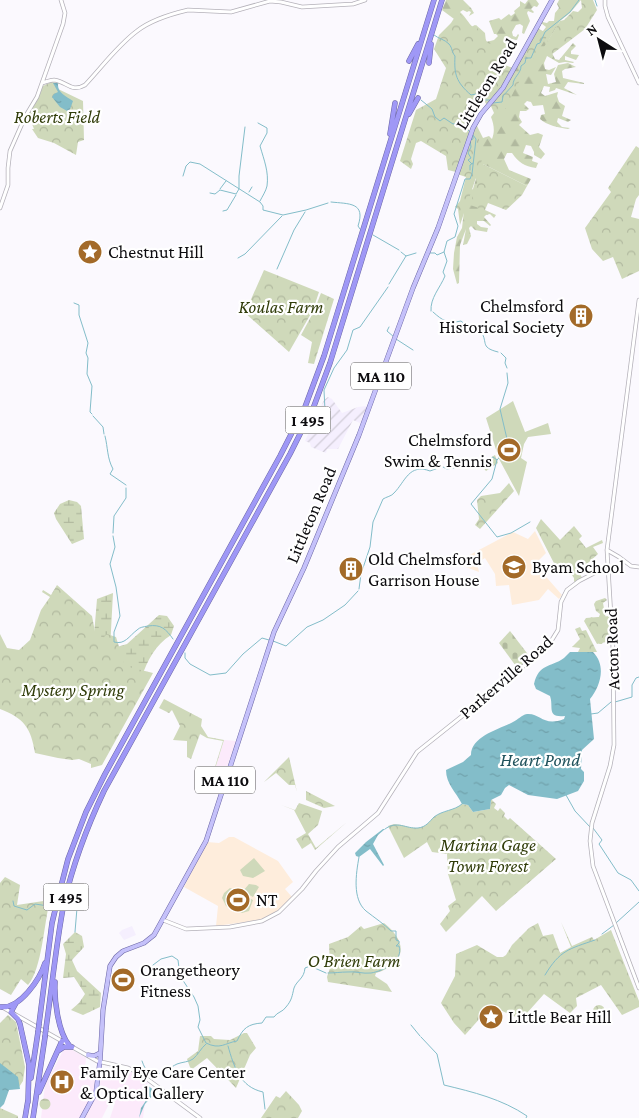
<svg xmlns="http://www.w3.org/2000/svg" width="639" height="1118" viewBox="0 0 639 1118" font-family="'Crimson Pro',serif">
<style>
.commercial{fill:#fceafb}
.industrial{fill:url(#industrial-furrows)}
.education{fill:#feeddc}
.built{fill:#f5effe}
.forest{fill:url(#forest-firs)}
.wetland{fill:url(#wetland-marsh)}
.cemetery{fill:url(#cemetery-stones)}
.park{fill:url(#park-crowns)}
.pitch{fill:#cfd9ba}
.water{fill:url(#water-ripples)}
.lines{fill:none;stroke-linecap:round;stroke-linejoin:round}
.stream{stroke:#83bdc9;stroke-width:1}
.secondary-casing{stroke:#b4b1b9;stroke-width:4.5}
.primary-casing{stroke:#6c67a5;stroke-width:5}
.highway-casing{stroke:#6c67a5;stroke-width:5.5}
.secondary{stroke:#fff;stroke-width:3}
.primary{stroke:#c5c1fa;stroke-width:4}
.highway{stroke:#9f98f6;stroke-width:4.5}
.highway-bridge-casing{stroke:#6c67a5;stroke-width:5.5;stroke-linecap:butt}
.highway-bridge{stroke:#9f98f6;stroke-width:4.5}
.labels{text-anchor:middle;dominant-baseline:central;stroke-width:4.5;stroke-linejoin:round;paint-order:stroke}
.shield{fill:#fff;stroke:#565557;stroke-width:1}
.shield-label{font-size:16px;font-weight:bold;fill:#0d0c0f}
.street-label{font-size:18px;fill:#0d0c0f;stroke:#fff}
.park-label{font-size:18px;font-style:italic;fill:#303c09;stroke:#fff}
.poi-label{font-size:18px;fill:#0d0c0f;stroke:#fff;text-anchor:start}
.water-label{font-size:19px;font-style:italic;fill:#20525c;stroke:#fff}
</style>
<defs>
<pattern id="industrial-furrows" width="10" height="10" patternUnits="userSpaceOnUse" patternTransform="scale(1.25)"><rect width="10" height="10" fill="#f5effe"/><path d="M-1 1l2-2M0 10L10 0M9 11l2-2" fill="none" stroke="#d1ccd8"/></pattern>
<pattern id="forest-firs" width="22" height="20" patternUnits="userSpaceOnUse" patternTransform="scale(1.25)"><rect width="22" height="20" fill="#cfd9ba"/><path d="M5 1l3.5 6h-7zM16 11l3.5 6h-7z" fill="#b1b99f"/></pattern>
<pattern id="wetland-marsh" width="20" height="14" patternUnits="userSpaceOnUse" patternTransform="scale(1.25)"><rect width="20" height="14" fill="#cfd9ba"/><path d="M1 5h8M5 5V1M11 12h8M15 12V8" fill="none" stroke="#b1b99f"/></pattern>
<pattern id="cemetery-stones" width="16" height="16" patternUnits="userSpaceOnUse" patternTransform="scale(1.25)"><rect width="16" height="16" fill="#cfd9ba"/><path d="M2 7V4a2 2 0 0 1 4 0v3zM10 15v-3a2 2 0 0 1 4 0v3z" fill="#b1b99f"/></pattern>
<pattern id="park-crowns" width="20" height="18" patternUnits="userSpaceOnUse" patternTransform="scale(1.25)"><rect width="20" height="18" fill="#cfd9ba"/><path d="M2 6a3 3 0 1 1 6 0M12 15a3 3 0 1 1 6 0" fill="none" stroke="#b1b99f"/></pattern>
<pattern id="water-ripples" width="26" height="14" patternUnits="userSpaceOnUse" patternTransform="scale(1.25)"><rect width="26" height="14" fill="#83bdc9"/><path d="M2 4q2-2 4 0t4 0M15 11q2-2 4 0t4 0" fill="none" stroke="#70a1ab"/></pattern>
</defs>
<rect width="100%" height="100%" fill="#fbf9fe"/>
<path class="commercial" d="M224,740L236,741L223,778L214,772Z
M69,1048L86,1058L85,1068L91,1074L97,1072L93,1095L110,1102L102,1118H41L45,1085L64,1049Z
M125,1069L138,1074L148,1081L143,1118H110L115,1103L111,1101L114,1090L100,1085L101,1074L124,1081Z"/>
<path class="industrial" d="M328,397L332,399L342,413L358,407L366,406L368,407L362,424L353,420L338,449H327L326,453L311,447L310,443L305,441L324,400Z"/>
<path class="education" d="M535,531L546,553L535,564L562,595L559,599L548,589L539,600L512,605L509,585L496,586L495,574L485,558L477,563L479,572L463,566L462,559L513,532L528,539Z
M229,837H234L278,861L293,882L285,889L292,897L274,914L259,920L216,926L218,906L184,887L207,842L219,843Z"/>
<path class="built" d="M132,926L136,935L124,940L119,933L122,930Z"/>
<path class="forest" d="M446,0H463L471,8L474,13L469,16L471,12L469,11L467,12L463,10L460,12C466,17 468,23 473,27L476,25L485,33L486,42L494,40L498,36L496,34H494L489,21L499,18L501,20L509,14L511,16L515,13L514,11L520,6V1L525,4L528,0H536L539,4L537,7L534,6L531,9L534,12L533,13L528,11L527,13L530,21L524,34L522,33L523,26L520,24L516,25L512,32L513,36L516,37L518,34L519,35L517,40L512,39L508,43V48L511,50L505,51L506,54L510,56L504,62L485,42L442,10Z
M559,0H581L570,13L560,21L547,43L555,59L559,60L573,43L576,46L571,51V54L579,55L576,60L565,56V60L574,62L573,63L565,62L559,63L547,56L544,63L545,69L549,70L556,67L551,75L546,74L548,84L556,82L554,74L558,65L568,63L576,67L565,69L562,71L563,78L584,83V84L568,82L564,88L577,95L556,88L555,90L549,92L550,87L544,86L541,93L545,96L558,92L557,96L559,102L565,106L562,116L571,120L568,122L558,118L557,122L562,127L570,128L568,129C560,128 546,125 540,119L541,115L545,114L543,105L533,106L531,102L527,101L524,104L529,109L526,111H520L519,117L522,122L519,125L530,135L538,133L543,135L539,147L545,154L541,159L534,155V152L531,146L526,145L523,153L533,157L532,161L538,163L536,168C524,166 519,163 512,153H507L504,159L509,170L531,179L527,186L483,164L485,210L496,215L494,218L490,214L486,215L484,217L491,225L490,226L484,221H477V224L481,227L488,228L487,232L475,230L471,226L469,228L471,236L467,244L463,245L466,229L460,245L459,283L457,284L453,269L454,253L457,237L462,228L465,202L469,191L473,189L476,179L472,174L475,122L483,138L489,136L492,139C495,131 494,125 491,117L494,113L490,104L497,97L536,28L543,31L546,27L541,23L542,22L547,23L549,21H554L555,13L559,8L557,4Z"/>
<path class="wetland" d="M69,500L77,502L81,506L84,539L72,544L56,519L54,513L60,504Z
M113,593L110,649L127,644L159,615L167,616L174,626L171,635C155,645 148,660 141,678L93,647L97,599Z
M605,598L607,600L603,603C605,616 610,631 602,644H599L601,639L589,621L591,617L596,619L599,617L600,614L596,611L594,604L596,601Z
M75,932L82,936L84,947L72,960L77,971L101,993L100,1007L83,1015L71,1010L79,1003L85,994L74,977L63,978L66,954L63,944Z
M39.5 1104a5.5 5.5 0 1 1 11 0a5.5 5.5 0 1 1-11 0Z"/>
<path class="cemetery" d="M510,631L530,657L518,669L499,643Z"/>
<path class="park" d="M581,0H593L597,10L585,29L551,55L544,47L560,21L564,20L573,11L578,12L582,8Z
M458,12L471,27L475,25L488,43L504,49L503,59L507,60L505,65L513,68L502,87L487,105L485,102L476,100L470,105L466,126L470,131L456,172L448,170L446,156L421,141L416,143L411,159L413,164L411,169L400,161L416,110L436,99L446,68L434,49L439,35L451,23Z
M557,20L516,87L502,115L491,105L501,93L510,78H514L525,64L528,58L523,54L538,27L544,34Z
M51,82L59,83L56,88L83,101L84,140L78,142L76,155L54,143L38,138L32,129H34L28,114L43,86Z
M476,123L479,135V150L484,154L460,225L458,209L455,207L460,201L466,177L457,174Z
M636,146L639,148V195L636,199L631,217L639,219V271L622,279L613,257L603,261L592,249L585,228L611,192L608,188Z
M483,164L527,186L522,195L506,210L488,203L485,210L470,205Z
M264,270L319,292L313,310L289,352L245,313Z
M321,293L334,299L314,364L308,363L312,342L301,335L314,311Z
M495,455L498,463L486,471L480,464Z
M509,483L514,491L480,529L475,525L479,519L477,500L481,496L500,493Z
M541,519L560,540L574,526L582,536L579,539L586,548L602,540L603,543L593,547L598,554L579,571L582,578L574,582V578L566,567L559,573L536,528Z
M57,585L92,616L96,637L102,639L107,634L116,637L125,666L153,673L102,765L91,768V764L79,759L72,760L58,758L35,753C31,728 24,718 0,709V634L7,648L19,650L30,640L41,610L50,597L42,592L43,590L51,595Z
M610,616L611,641L597,644L584,621L586,618Z
M580,627L582,631L586,630L597,652H578L580,648L572,647L580,639L575,629Z
M164,699L202,719L201,726L208,737L224,740L214,772L212,771L214,770L223,741L207,738L200,734L191,759L187,757V741L173,740L180,726L172,710L169,713L159,708Z
M289,757L297,792L295,795L297,792L295,785H289L276,773L264,782Z
M306,791L333,805L335,806L324,808L306,800Z
M491,799L496,804L494,808L498,811L500,808L505,813L504,816L508,820L510,818L556,859L496,911L482,896L446,932L440,924L450,911L448,906L456,900L448,874L447,854L432,852L427,842L404,858L388,826C399,821 407,829 418,828C426,827 429,822 434,817C443,810 454,811 462,804L468,805L473,812L490,809Z
M299,803L322,811L318,825L308,834L316,848L347,822L315,850L311,843L302,849L296,839L306,833L294,810L281,805L295,810Z
M5,877L20,885L17,905L50,900C44,923 42,969 28,985L21,979L11,995L0,989V883Z
M561,922L572,946L592,937L594,940L611,930L639,1001V1007L622,1015L601,985L576,998L577,1006L570,1013L544,994L527,1013L518,1018L491,1006L465,1035L454,1023L441,1003L455,976L456,954L477,945L497,957H503L506,955L512,945L529,928L538,923L543,936L553,934L560,953L571,947Z
M384,923C408,942 407,963 376,973L375,976L387,984L392,992L328,982L327,977L330,968L329,944L348,937L361,926L364,929Z
M593 1011a6 6 0 1 1 12 0a6 6 0 1 1-12 0Z
M8,1015L16,1022L25,1067L23,1081L19,1087L0,1068V1023Z
M244,1033H247L256,1048L250,1055L236,1088L207,1058L191,1070L187,1059L198,1051L200,1036H211L214,1039L230,1040Z
M286,1091L299,1105L302,1111L298,1118H261L276,1096L280,1098Z
M0,1108L18,1116V1118H0Z"/>
<path class="pitch" d="M513,401L525,432L548,423L551,434L528,437L524,444L521,458L527,462L519,496L499,459L486,418Z
M254,858L265,871L253,878L243,876L240,870Z
M249,884L256,885L259,887L253,897L244,892L246,894L245,896L253,900L249,911L242,913L226,906L222,898L224,893L230,888L237,891L240,890L243,891Z"/>
<path class="water" d="M53,83H58C57,93 66,96 73,101L69,112L60,107L52,97L54,94L58,92Z
M570,652H593C607,666 600,687 590,699L594,739L582,750L581,769L584,772V781L578,791L557,799L528,795L509,785L505,788L501,795L491,800L490,809L473,812L468,805L462,804C456,792 446,784 446,770L463,762L471,755C471,736 500,729 513,722C518,720 521,715 527,714C541,713 543,727 564,719L565,716C546,718 554,707 550,696L536,689L534,684C539,663 550,668 564,658C566,656 568,654 570,652Z
M383,829H385L378,835L373,844L384,865L383,866L370,849L359,857L356,856L355,853L366,842Z
M0,1063L18,1077L20,1089L9,1090L4,1104L0,1108Z
M146,1084L156,1092L145,1104L139,1118L141,1108L145,1102Z"/>
<g class="lines">
<path class="stream" d="M595,0L597,6
M434,35C439,39 444,39 449,44C453,49 451,51 455,56C454,74 456,82 471,95L476,94
M421,100L432,109L435,117L440,121L444,118L453,124L460,122L464,126
M493,103L502,102L503,96L513,85C513,77 521,74 521,66L525,63L526,58H531L537,44L540,43L545,32L570,12L579,0
M258,123L267,128V133L260,146C264,160 269,172 267,186C266,191 262,197 260,201
M470,132L464,126L466,124L465,120L467,118L468,105L472,104L476,95L482,100H490
M472,164L468,160L471,158L468,153L471,147L470,140L473,139V135
M470,170V165L473,163
M183,176L186,166L190,162L200,164L260,202L263,206V210L283,215L306,210L328,203
M220,189L226,181
M249,192L252,187
M210,193L215,194L220,190L236,194L239,189V176L245,127
M331,202C349,204 366,202 358,226L360,229
M223,211L227,210L236,195
M373,235L399,250
M401,252L406,256L416,253
M430,253H435L437,255L444,252
M238,258L245,254L282,216
M277,269L294,230L305,212
M389,284L406,256
M74,303L79,305V315L88,343L86,353L88,358L87,374L92,386L90,412L92,414
M431,311C430,298 440,288 445,276L443,272L447,261L444,252L447,241L455,237L458,226L454,214L465,179H470L472,174L476,139L473,135
M433,312C443,321 448,324 461,321L467,326H470L472,330L479,329C490,342 478,347 498,352
M389,327L387,331L394,337
M396,339L413,350
M501,353L506,358L505,363L507,368
M325,411L324,390L334,368L347,350L353,330L360,327L388,287
M93,416L103,427L104,434
M105,436C108,448 107,458 113,469L110,474L126,485
M497,460L492,479L471,504L497,537L511,533L530,522
M443,467L447,469L481,463L493,457L497,460L505,451L507,439L500,409L508,383L507,373
M113,533L114,516L126,498V488
M113,536L115,547L110,564L116,587L120,616L114,632V642C125,645 129,636 137,630C140,627 143,627 148,626C161,624 166,629 173,639
M359,589L361,574L370,547L373,522L383,499C386,497 392,496 394,493C405,482 409,463 430,471L441,467
M273,641L286,646L307,627L323,620L345,605L358,591
M185,653V658L190,664L210,675L226,673L243,654L262,638L269,640
M615,702L632,697V685L636,678L639,677
M591,714L598,713L611,702
M566,795L575,811L590,827
M593,828L602,840L599,844L618,873L631,880L639,891
M385,829C397,820 406,829 418,828C426,827 429,822 434,817C443,810 454,811 462,804
M13,901L14,906L27,910L35,904L48,906
M67,910L77,908L75,932
M616,923L639,902
M602,934L614,925
M153,965L161,959L172,956L178,960L180,976L194,997L198,1006L200,1020L198,1027L206,1043C220,1050 225,1043 237,1041C243,1028 248,1024 262,1023L266,1017H274C277,1012 283,1012 286,1007C292,1000 292,996 294,988C297,980 304,979 305,968L310,966L326,973
M142,971V969L151,966
M328,973C335,973 341,972 347,972C355,971 363,974 371,973C383,971 404,961 399,946H396L399,943V941L396,940V931H391C384,924 375,918 366,911C352,899 356,874 359,857
M545,975C560,950 569,949 595,940
M411,1025L420,1036
M421,1037L437,1054L444,1085C473,1092 502,1099 527,1116L526,1118
M228,1046C234,1067 240,1087 263,1092L265,1109
M142,1061C150,1085 163,1071 177,1064C182,1062 189,1062 193,1059C198,1055 201,1048 206,1044"/>
<defs>
<path id="secondary" d="M605,0V6L608,17L639,83
M42,83C46,82 50,80 54,80C68,82 71,93 85,85C102,67 117,46 137,31C151,20 171,14 188,10L231,12L270,1L281,2L302,7L353,4L365,0
M0,208L8,185V168L10,151L25,117L37,97L63,24L65,13L61,0
M639,300L607,550L613,649L614,745L610,766L592,823L590,841L593,866L639,988
M607,550L619,557L631,566L639,567
M163,920L186,929L230,927L262,921L279,912L302,889L316,871L338,847L378,813L417,752L505,682L550,643L558,630L561,602L567,590L579,581L608,566
M2,1007L97,1061L128,1068L139,1073L200,1118"/>
<path id="primary" d="M88,1055L94,1056L100,1053
M100,1062L103,1010L110,966L116,957L123,951L144,943L154,935L206,841L274,632L304,568L359,435L413,288L438,228L473,128L481,114L503,88L552,0
M82,1118L96,1092L100,1061"/>
<path id="highway" d="M409,61L418,44
M429,63L431,44
M409,114L418,98
M390,134L395,103
M55,982C54,999 58,1032 69,1045
M16,1003L11,1012L18,1019L20,1024L29,1065L28,1102
M1,1007C20,1009 40,979 45,963
M39,1024L52,923L58,898L68,859L86,812L105,774L280,456L305,407L324,356L434,0
M46,1028C52,987 56,944 64,903C73,864 87,827 104,791L290,454L314,406L330,363L442,0
M58,1051L64,1047H72
M31,1078L38,1032
M39,1092L62,1041
M25,1118L28,1100
M33,1118L45,1037"/>
</defs>
<use href="#secondary" class="secondary-casing"/>
<use href="#primary" class="primary-casing"/>
<use href="#highway" class="highway-casing"/>
<use href="#secondary" class="secondary"/>
<use href="#primary" class="primary"/>
<use href="#highway" class="highway"/>
<defs>
<path id="highway-bridge" d="M38,1032L39,1024
M45,1037L46,1028"/>
</defs>
<use href="#highway-bridge" class="highway-bridge-casing"/>
<use href="#highway-bridge" class="highway-bridge"/>
</g>
<defs>
<symbol id="sight-disc" viewBox="-11 -11 22 22"><circle r="9.5" fill="#a36a28" stroke="#fff"/><path d="M0-6L1.8-2.2L6-1.7L2.9 1.2L3.7 5.4L0 3.3L-3.7 5.4L-2.9 1.2L-6-1.7L-1.8-2.2Z" fill="#fff"/></symbol>
<symbol id="building-disc" viewBox="-11 -11 22 22"><circle r="9.5" fill="#a36a28" stroke="#fff"/><path d="M-4-6H4V6H1V3H-1V6H-4ZM-2.5-4.3h1.7v1.8h-1.7ZM.8-4.3h1.7v1.8H.8ZM-2.5-1h1.7V.8h-1.7ZM.8-1h1.7V.8H.8Z" fill="#fff"/></symbol>
<symbol id="stadium-disc" viewBox="-11 -11 22 22"><circle r="9.5" fill="#a36a28" stroke="#fff"/><path d="M0-5a6.5 5 0 1 0 0 10a6.5 5 0 1 0 0-10ZM-3.5-1.8h7v3.6h-7Z" fill="#fff"/></symbol>
<symbol id="school-disc" viewBox="-11 -11 22 22"><circle r="9.5" fill="#a36a28" stroke="#fff"/><path d="M0-5L7-2L0 1L-7-2ZM-4 1L0 2.5L4 1V4Q0 6-4 4Z" fill="#fff"/></symbol>
<symbol id="hospital-disc" viewBox="-11 -11 22 22"><circle r="9.5" fill="#a36a28" stroke="#fff"/><path d="M-5-5h3v3.5h4V-5h3V5h-3V1.5h-4V5h-3Z" fill="#fff"/></symbol>
</defs>
<g fill-rule="evenodd">
<use href="#sight-disc" x="76" y="238" width="28" height="28"/>
<use href="#building-disc" x="567" y="302" width="28" height="28"/>
<use href="#stadium-disc" x="495" y="436" width="28" height="28"/>
<use href="#school-disc" x="500" y="553" width="28" height="28"/>
<use href="#building-disc" x="337" y="555" width="28" height="28"/>
<use href="#stadium-disc" x="224" y="886" width="28" height="28"/>
<use href="#stadium-disc" x="109" y="966" width="28" height="28"/>
<use href="#sight-disc" x="477" y="1003" width="28" height="28"/>
<use href="#hospital-disc" x="48" y="1068" width="28" height="28"/>
</g>
<g class="labels">
<g class="shield">
<rect x="351" y="362.5" width="60" height="27" rx="4"/>
<rect x="285.5" y="406.5" width="45" height="27" rx="4"/>
<rect x="195" y="766.5" width="60" height="27" rx="4"/>
<rect x="43.5" y="883.5" width="45" height="27" rx="4"/>
</g>
<g class="shield-label">
<text x="381" y="376">MA 110</text>
<text x="308" y="420">I 495</text>
<text x="225" y="780">MA 110</text>
<text x="66" y="897">I 495</text>
</g>
<g class="street-label">
<text transform="translate(486 84) rotate(-59)">Littleton Road</text>
<text transform="translate(311 515) rotate(-67)">Littleton Road</text>
<text transform="translate(612 649) rotate(-92)">Acton Road</text>
<text transform="translate(506 677) rotate(-41)">Parkerville Road</text>
</g>
<g class="park-label">
<text x="57" y="117">Roberts Field</text>
<text x="281" y="307">Koulas Farm</text>
<text x="73" y="690">Mystery Spring</text>
<text x="488" y="845">Martina Gage<tspan x="488" dy="21">Town Forest</tspan></text>
<text x="354" y="961">O'Brien Farm</text>
</g>
<g class="poi-label">
<text x="108" y="252">Chestnut Hill</text>
<text x="564" y="306" text-anchor="end">Chelmsford<tspan x="564" dy="21">Historical Society</tspan></text>
<text x="492" y="440" text-anchor="end">Chelmsford<tspan x="492" dy="21">Swim &amp; Tennis</tspan></text>
<text x="368" y="559">Old Chelmsford<tspan x="368" dy="21">Garrison House</tspan></text>
<text x="532" y="567">Byam School</text>
<text x="256" y="900">NT</text>
<text x="140" y="970">Orangetheory<tspan x="140" dy="21">Fitness</tspan></text>
<text x="508" y="1017">Little Bear Hill</text>
<text x="80" y="1072">Family Eye Care Center<tspan x="80" dy="21">&amp; Optical Gallery</tspan></text>
</g>
<g class="water-label">
<text x="540" y="759">Heart Pond</text>
</g>
</g>
<g transform="translate(599 40) rotate(324)" stroke="#ffffff" stroke-width="4" paint-order="stroke">
<path d="M0-4L9 19L0 12L-9 19Z" fill="#0d0c0f"/>
<text y="-8" font-size="14" font-weight="bold" text-anchor="middle" fill="#0d0c0f">N</text>
</g>
</svg>
